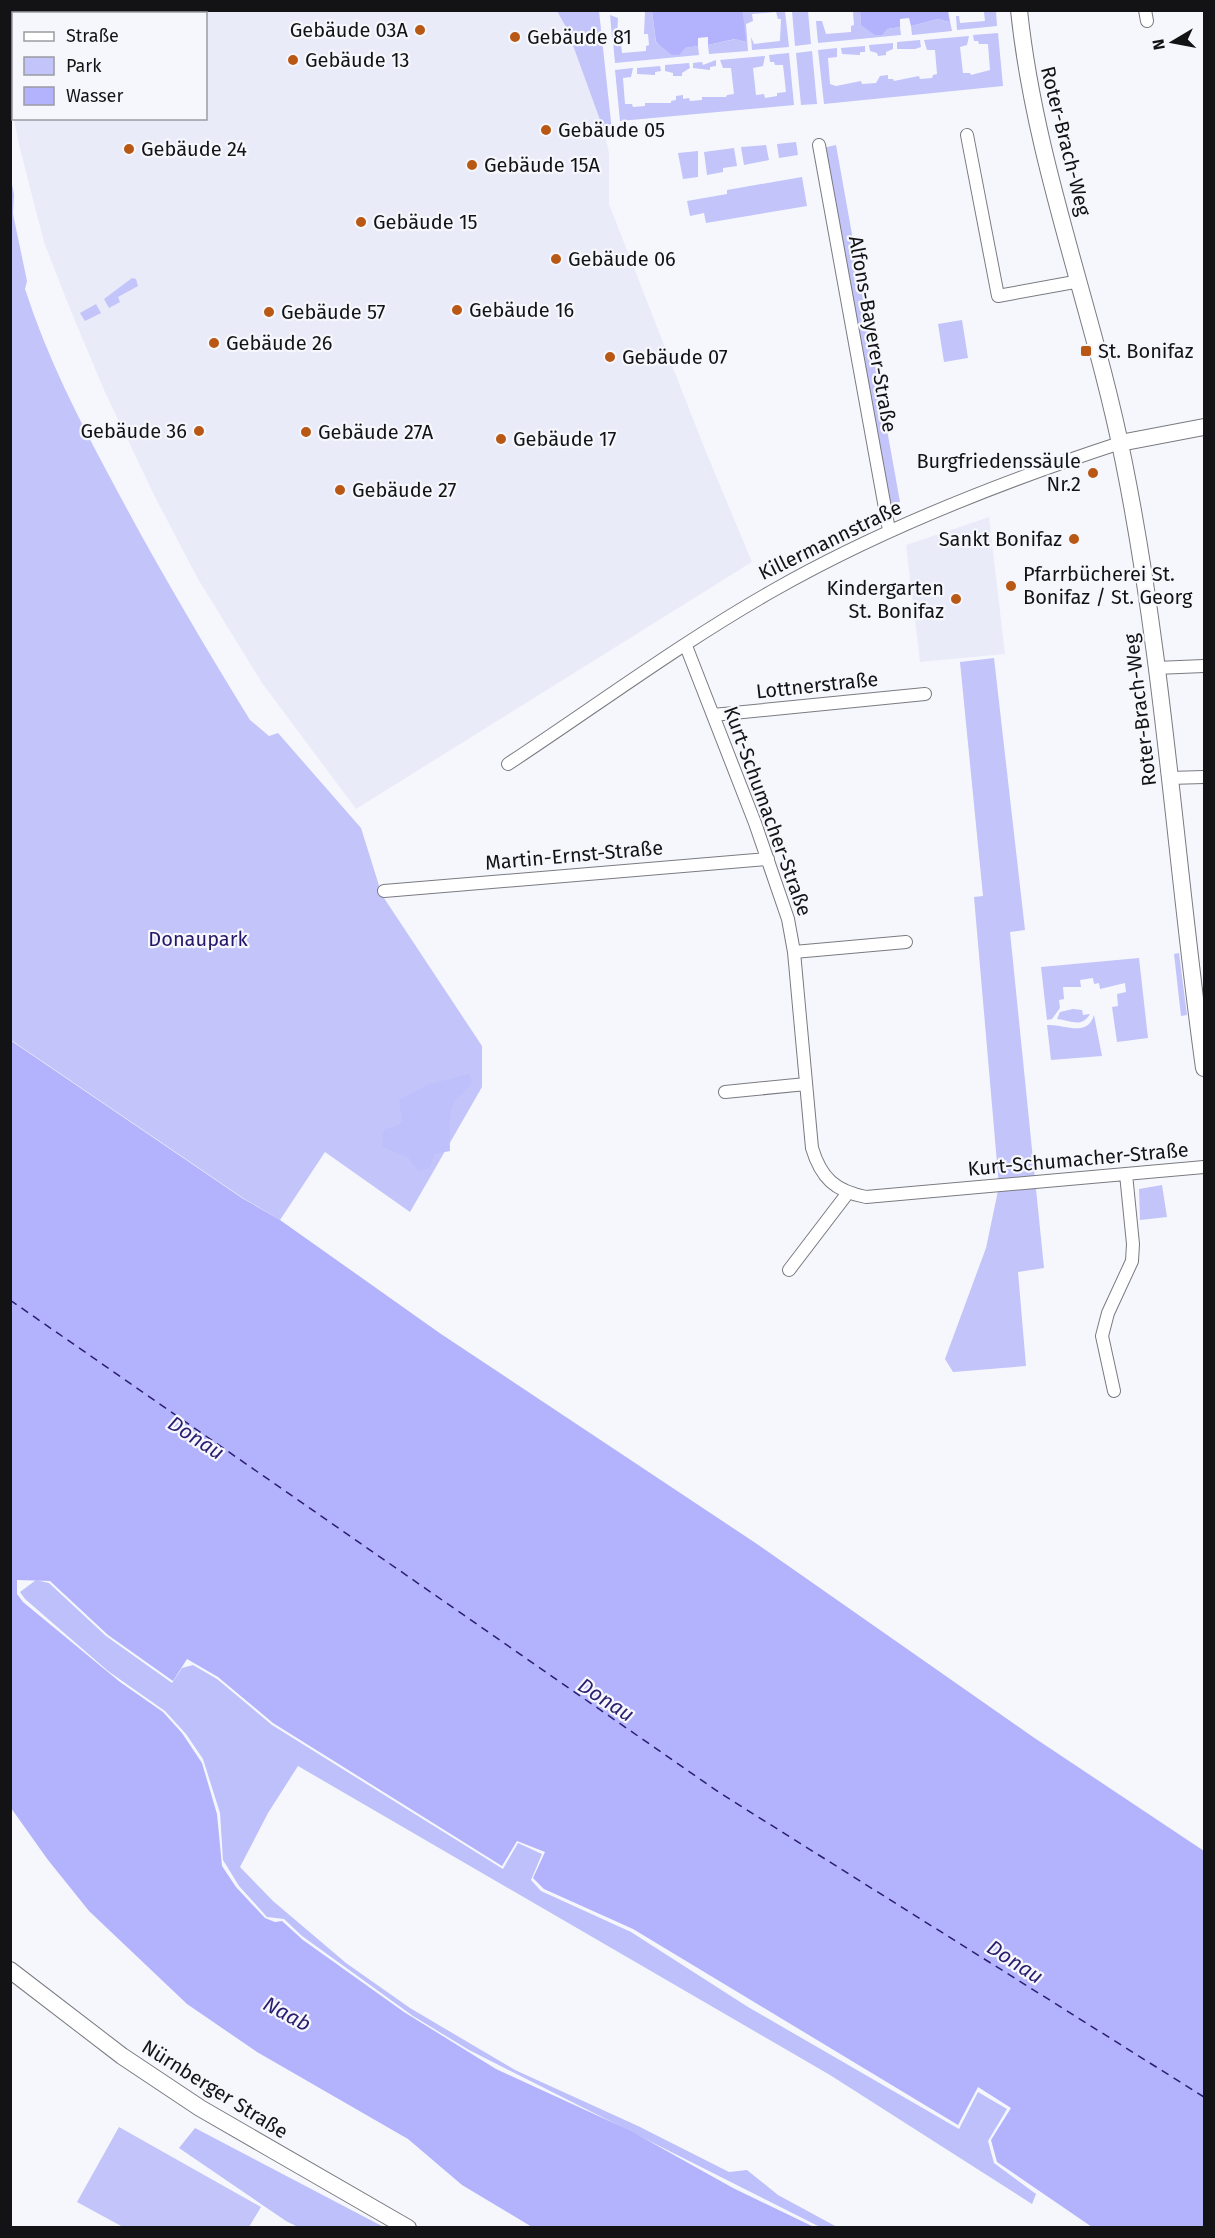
<svg xmlns="http://www.w3.org/2000/svg" width="1215" height="2238" viewBox="0 0 1215 2238" font-family="'Fira Sans',sans-serif">
<style>
.built{fill:#eaebf8}
.green{fill:#c2c4fa}
.forest{fill:#bdc0fa}
.water{fill:#b2b3fc}
.lines{fill:none;stroke-linecap:round;stroke-linejoin:round}
.ferry{stroke:#2b1e70;stroke-width:1.5;stroke-dasharray:8 6;stroke-linecap:butt}
.street-casing{stroke:#7a7b81;stroke-width:14}
.secondary-casing{stroke:#7a7b81;stroke-width:18}
.street{stroke:#fff;stroke-width:12}
.secondary{stroke:#fff;stroke-width:16}
.poi-dot{fill:#b85814;stroke:#f6f7fd;stroke-width:2}
.labels{text-anchor:middle;dominant-baseline:central;stroke-width:4.5;stroke-linejoin:round;paint-order:stroke}
.poi-label{font-size:20px;fill:#131316;stroke:#f6f7fd;text-anchor:start}
.street-label{font-size:20px;fill:#131316;stroke:#f6f7fd}
.park-label{font-size:20px;fill:#261668;stroke:#f6f7fd}
.water-label{font-size:21px;font-style:italic;fill:#2b1e70;stroke:#f6f7fd}
</style>
<rect width="100%" height="100%" fill="#f6f7fd"/>
<path class="built" d="M10,11H557L567,29L604,131L609,153V204L704,447L752,562L356,809L262,683L198,579L155,497L104,390L70,309L44,242L19,145L14,119L206,118V14H14L13,117L10,101Z
M989,517L1005,654L920,662L906,545Z"/>
<path class="green" d="M557,11H599L612,131H604L567,29Z
M645,11H652L656,43L685,48L698,46L699,55L615,63L613,42L621,44L622,53L646,51V46L649,45L648,34H644Z
M743,11H785L789,47L752,50L751,37L754,44L780,41L781,19H778L776,12L752,14L753,21L746,24L748,51L709,54L708,45L736,39L745,42Z
M792,11H808L811,44L795,46Z
M850,11H860L861,25L887,29L900,27L901,35L818,43L816,21H822L826,34L851,32V26L854,25L853,12Z
M948,11L952,31L912,35L911,26L938,19L948,22Z
M988,11H996L997,26L957,30L956,16H959L960,23L985,21L984,12Z
M610,15L618,18L617,36L612,37Z
M998,33L1003,86L824,104L818,50L837,48V57L828,58L830,84L836,86L861,81L862,84L876,83L880,76L888,75V79H893L894,81L919,76L920,79L932,78L933,75L937,74L935,50H927L924,40L969,36L967,45L960,47L963,73H970L971,75L990,70L988,44H979L978,41H974L973,35Z
M920,40L921,47L915,49H897V42Z
M893,43V49L886,52V55L878,56L877,53L870,51L869,45Z
M865,46V52H860V55L842,54L841,48Z
M812,51L817,104L801,105L796,53Z
M789,53L794,105L620,121L615,70L633,68L631,77L623,78L625,104H632L633,107L645,106V103H671V101L676,100V96L683,95V99L689,98L690,101L702,100V97H726L727,95L734,94L731,68H723L720,60L765,56L763,66L753,68L756,95L764,94L765,98L777,96V93L786,92L783,65H775L774,62H770L769,55Z
M716,60V66L710,67V70L693,68V63L702,62L703,65Z
M689,63L690,68L682,73V76H673V73L665,71V65Z
M660,66L661,71L655,72V75L637,74V68Z
M796,142L798,155L779,158L777,144Z
M766,145L769,160L744,165L741,147Z
M836,145L900,502L887,504L823,148Z
M734,148L737,166L723,168V172L707,175L704,152Z
M698,151V177L683,179L678,153Z
M10,175L14,194L13,214L27,281L25,289C47,357 79,420 113,483C156,564 202,642 250,720L269,736L278,733L361,828L382,895L482,1046V1087L410,1212L325,1152L280,1220L243,1198L11,1040Z
M802,177L807,206L706,223L704,213L690,216L687,201L727,194V190Z
M132,278L136,279L138,286L118,297L120,302L109,308L104,299Z
M96,304L101,313L85,321L80,313Z
M962,320L968,358L944,362L938,324Z
M994,658L1025,930L1010,932L1044,1268L1018,1272L1026,1366L953,1372L945,1359L986,1248L999,1186L974,897L983,896L960,662Z
M1179,953L1187,1015L1181,1016L1174,954Z
M1139,958L1148,1038L1117,1042L1112,1007L1118,1006L1117,994L1126,992L1125,983L1100,989L1099,983L1094,984L1093,978L1080,980L1081,987H1063L1064,999L1059,1000L1060,1008L1052,1019L1047,1020L1041,967Z
M1073,1009L1082,1010L1083,1015L1090,1014C1081,1029 1070,1020 1057,1019L1060,1012Z
M1094,1015L1102,1056L1051,1060L1047,1025C1065,1024 1087,1038 1094,1015Z
M1162,1185L1167,1217L1140,1220L1139,1189Z
M119,2127L261,2207L249,2227H123L77,2202Z"/>
<path class="forest" d="M469,1074L472,1082C467,1090 462,1093 456,1099C447,1110 450,1138 450,1151L434,1154L430,1168L418,1171L408,1157L383,1147L382,1134L385,1129L397,1126L402,1121L399,1100L429,1084Z
M36,1580L49,1583L106,1636L172,1683L182,1668L193,1665L217,1679L272,1725L503,1869L518,1843L542,1854L531,1880L541,1891L631,1932L748,2007L959,2129L978,2092L1007,2109L988,2141L994,2163L1036,2194L1032,2204L830,2075L298,1766L268,1813L240,1867L273,1901L346,1963L410,2008L515,2070L638,2126L729,2172L747,2170L778,2195L837,2227H820L469,2050L413,2016L302,1936L284,1919L267,1917L239,1886L223,1860L220,1813L203,1759L186,1734L165,1711L108,1671L25,1599L20,1592Z
M195,2128L378,2224L384,2227H298L286,2221L179,2148Z"/>
<path class="water" d="M652,11H743L746,42L735,39L708,45V37L698,38V46L685,48L679,55H672L656,42Z
M860,11H948L949,22L938,19L911,26L909,18L900,19V27L887,29L882,35H875L861,25Z
M10,1040L242,1198L280,1220L441,1334L757,1544L1033,1737L1204,1851V2227H1092L997,2162L991,2140L1011,2108L978,2087L958,2125L633,1929L544,1889L533,1878L545,1852L517,1841L502,1866L273,1723L218,1677L187,1659L173,1681L108,1635L50,1581L17,1580V1594L23,1602L120,1682L163,1712L182,1733L202,1763L217,1814L222,1866L236,1887L265,1918L275,1922L282,1921L303,1940L404,2012L496,2069L631,2131L733,2188L814,2227H532L462,2185L408,2139L257,2052L187,2004L89,1911L48,1860L11,1808Z"/>
<g class="lines">
<path class="ferry" d="M10,1300L720,1793L1204,2097"/>
<defs>
<path id="street" d="M1145,10L1147,21
M967,135L998,296L1080,281
M819,145L889,530
M686,646L755,823L788,919L794,952L812,1148C821,1178 835,1191 866,1197L1204,1167
M1156,668L1204,666
M713,715L925,694
M508,764C596,706 682,642 774,590C883,528 1001,482 1120,443
M1169,778L1204,777
M384,891L768,859
M794,952L906,942
M725,1092L806,1084
M789,1270L847,1194
M1114,1391L1102,1336L1108,1313L1132,1261L1133,1244L1126,1174"/>
<path id="secondary" d="M1019,10C1035,165 1094,311 1124,463C1164,662 1176,867 1204,1068
M1120,443L1204,427
M10,1970L122,2056L200,2108L408,2228"/>
</defs>
<use href="#street" class="street-casing"/>
<use href="#secondary" class="secondary-casing"/>
<use href="#street" class="street"/>
<use href="#secondary" class="secondary"/>
</g>
<g class="poi-dot">
<circle cx="420" cy="30" r="6"/>
<circle cx="515" cy="37" r="6"/>
<circle cx="293" cy="60" r="6"/>
<circle cx="546" cy="130" r="6"/>
<circle cx="129" cy="149" r="6"/>
<circle cx="472" cy="165" r="6"/>
<circle cx="361" cy="222" r="6"/>
<circle cx="556" cy="259" r="6"/>
<circle cx="457" cy="310" r="6"/>
<circle cx="269" cy="312" r="6"/>
<circle cx="214" cy="343" r="6"/>
<rect x="1080" y="345" width="12" height="12" rx="3"/>
<circle cx="610" cy="357" r="6"/>
<circle cx="199" cy="431" r="6"/>
<circle cx="306" cy="432" r="6"/>
<circle cx="501" cy="439" r="6"/>
<circle cx="1093" cy="473" r="6"/>
<circle cx="340" cy="490" r="6"/>
<circle cx="1074" cy="539" r="6"/>
<circle cx="1011" cy="586" r="6"/>
<circle cx="956" cy="599" r="6"/>
</g>
<g class="labels">
<g class="poi-label">
<text x="408" y="30" text-anchor="end">Gebäude 03A</text>
<text x="527" y="37">Gebäude 81</text>
<text x="305" y="60">Gebäude 13</text>
<text x="558" y="130">Gebäude 05</text>
<text x="141" y="149">Gebäude 24</text>
<text x="484" y="165">Gebäude 15A</text>
<text x="373" y="222">Gebäude 15</text>
<text x="568" y="259">Gebäude 06</text>
<text x="469" y="310">Gebäude 16</text>
<text x="281" y="312">Gebäude 57</text>
<text x="226" y="343">Gebäude 26</text>
<text x="1098" y="351">St. Bonifaz</text>
<text x="622" y="357">Gebäude 07</text>
<text x="187" y="431" text-anchor="end">Gebäude 36</text>
<text x="318" y="432">Gebäude 27A</text>
<text x="513" y="439">Gebäude 17</text>
<text x="1081" y="461" text-anchor="end">Burgfriedenssäule<tspan x="1081" dy="23">Nr.2</tspan></text>
<text x="352" y="490">Gebäude 27</text>
<text x="1062" y="539" text-anchor="end">Sankt Bonifaz</text>
<text x="1023" y="574">Pfarrbücherei St.<tspan x="1023" dy="23">Bonifaz / St. Georg</tspan></text>
<text x="944" y="588" text-anchor="end">Kindergarten<tspan x="944" dy="23">St. Bonifaz</tspan></text>
</g>
<g class="street-label">
<text transform="translate(1066 141) rotate(76)">Roter-Brach-Weg</text>
<text transform="translate(873 334) rotate(80)">Alfons-Bayerer-Straße</text>
<text transform="translate(830 540) rotate(-26)">Killermannstraße</text>
<text transform="translate(817 685) rotate(-6)">Lottnerstraße</text>
<text transform="translate(1140 710) rotate(-97)">Roter-Brach-Weg</text>
<text transform="translate(768 811) rotate(70)">Kurt-Schumacher-Straße</text>
<text transform="translate(574 855) rotate(-5)">Martin-Ernst-Straße</text>
<text transform="translate(1078 1159) rotate(-5)">Kurt-Schumacher-Straße</text>
<text transform="translate(215 2089) rotate(32)">Nürnberger Straße</text>
</g>
<g class="park-label">
<text x="198" y="939">Donaupark</text>
</g>
<g class="water-label">
<text transform="translate(196 1438) rotate(33)">Donau</text>
<text transform="translate(606 1700) rotate(33)">Donau</text>
<text transform="translate(1015 1962) rotate(33)">Donau</text>
<text transform="translate(287 2014) rotate(28)">Naab</text>
</g>
</g>
<rect width="1215" height="2238" fill="none" stroke="#131316" stroke-width="24"/>
<rect x="12" y="12" width="195" height="108" fill="#f6f7fd" stroke="#9b9ca1" stroke-width="1.5"/>
<rect x="24" y="32" width="30" height="9" fill="#ffffff" stroke="#9b9ca1" stroke-width="1.5"/>
<text x="66" y="42" font-size="18" fill="#131316">Straße</text>
<rect x="24" y="57" width="30" height="18" fill="#c2c4fa" stroke="#9b9ca1" stroke-width="1.5"/>
<text x="66" y="72" font-size="18" fill="#131316">Park</text>
<rect x="24" y="87" width="30" height="18" fill="#b2b3fc" stroke="#9b9ca1" stroke-width="1.5"/>
<text x="66" y="102" font-size="18" fill="#131316">Wasser</text>
<g transform="translate(1173 42) rotate(260)" stroke="#f6f7fd" stroke-width="4.5" paint-order="stroke">
<path d="M0-4.5L10 22L0 15L-10 22Z" fill="#131316"/>
<text y="-9" font-size="16" font-weight="bold" text-anchor="middle" fill="#131316">N</text>
</g>
</svg>
